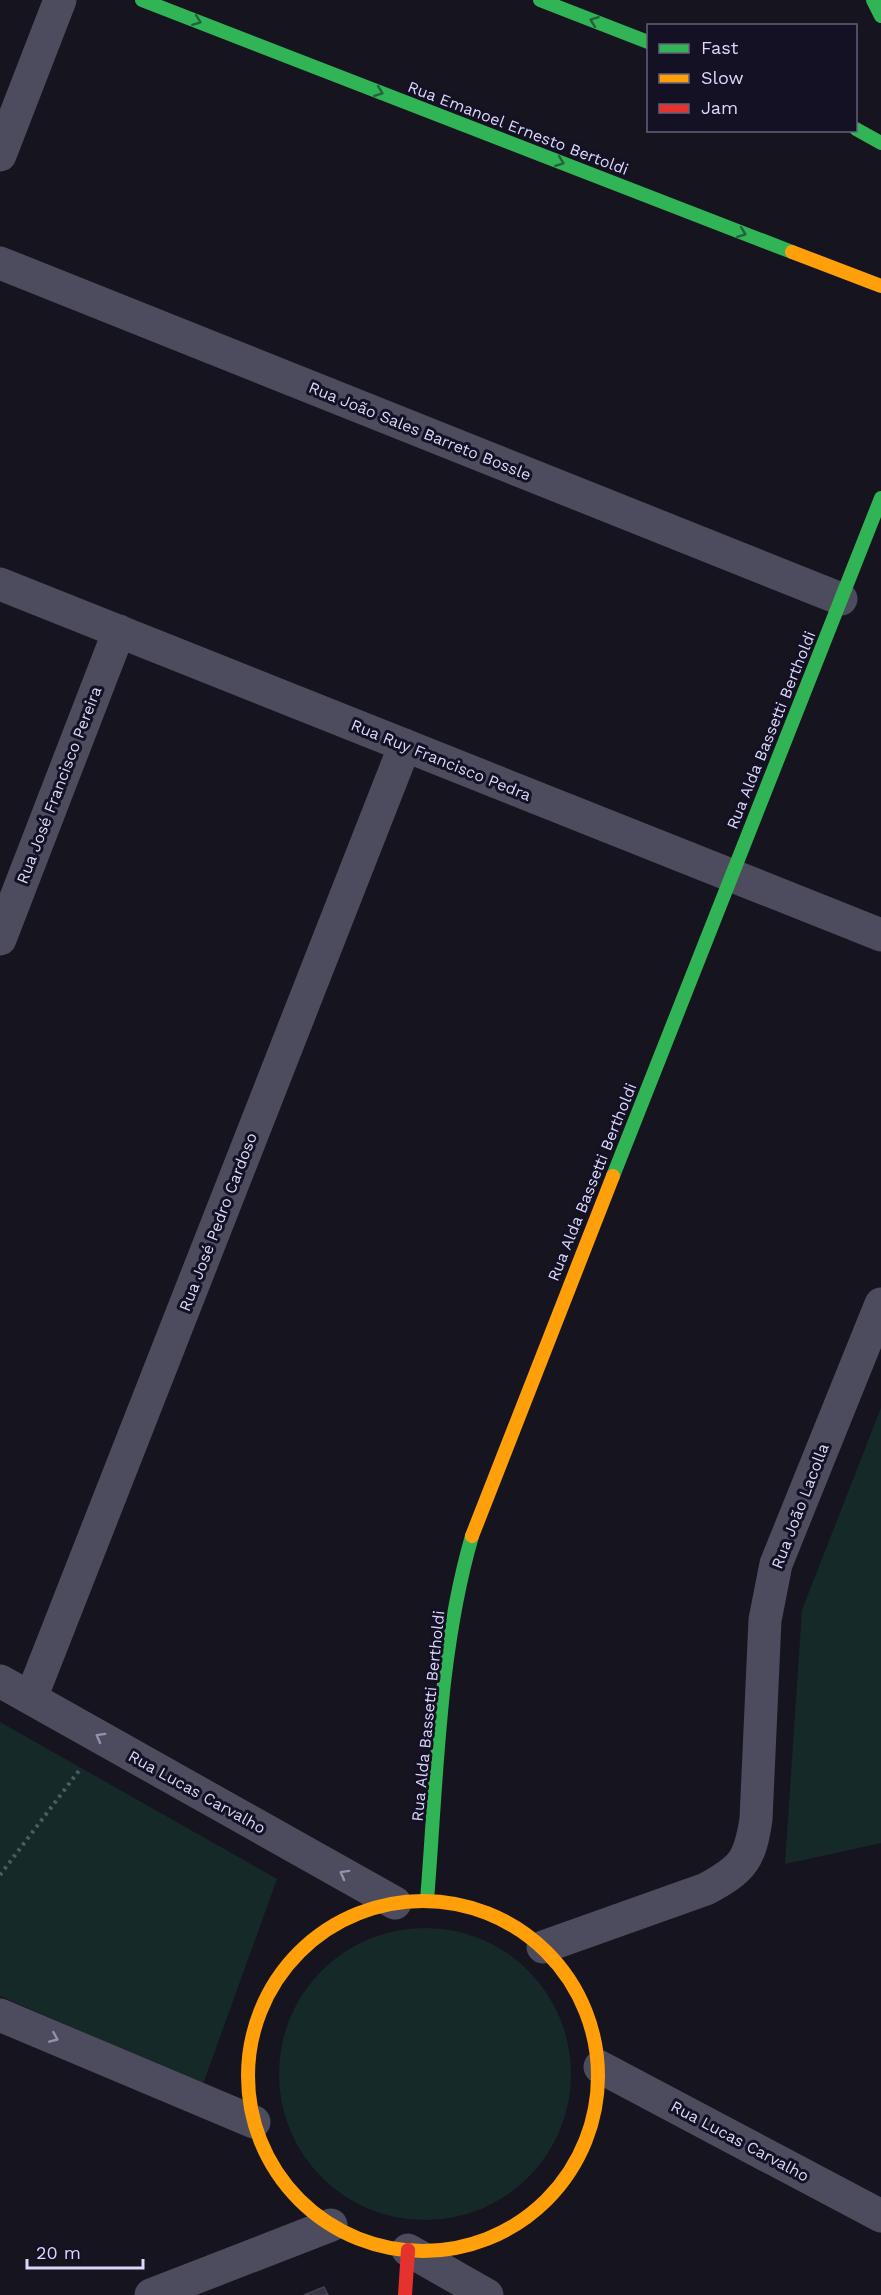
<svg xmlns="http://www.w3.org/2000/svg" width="881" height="2295" viewBox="0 0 881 2295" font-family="'Work Sans',sans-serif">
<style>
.green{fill:#152929}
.building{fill:#343341;stroke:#434152;stroke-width:1.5}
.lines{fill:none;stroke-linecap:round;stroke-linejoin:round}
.path{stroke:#4d5b65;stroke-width:4;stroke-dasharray:3 4.5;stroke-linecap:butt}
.street{stroke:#4c4c5e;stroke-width:33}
.fast{stroke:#30b455;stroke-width:14}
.slow{stroke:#ff9f0a;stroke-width:14}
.jam{stroke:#e5322d;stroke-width:14}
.oneway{stroke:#22623c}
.oneway2{stroke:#9292ac}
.labels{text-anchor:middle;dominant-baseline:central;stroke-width:6;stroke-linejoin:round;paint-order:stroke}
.street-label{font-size:16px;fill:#d9d8fa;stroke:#131123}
</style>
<rect width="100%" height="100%" fill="#16151f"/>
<path class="green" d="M881,1408V1843L785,1864L802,1610Z
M0,1722L277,1879L203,2084L0,1996Z
M279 2074a146 146 0 1 1 292 0a146 146 0 1 1-292 0Z"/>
<path class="building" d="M324,2287L328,2295H304Z"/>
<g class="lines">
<path class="path" d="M0,1875L81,1768"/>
<path class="street" d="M0,155L60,0
M0,263L841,599
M0,584L881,935
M0,939L119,631
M0,1681L395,1903
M31,1698L405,745
M543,1947L706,1889C743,1869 750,1860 756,1819L765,1620L776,1564L881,1304
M0,2015L254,2122
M600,2067L881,2216
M408,2250L487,2295
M151,2295L331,2225"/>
<path class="fast" d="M142,0L792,252
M540,0L648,42
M873,0L881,16
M856,129L881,143
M613,1176L881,498
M427,1900C437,1778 438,1654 472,1536"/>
<path class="slow" d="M792,252L881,286
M472,1536L613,1176
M248 2076a175 175 0 1 1 350 0a175 175 0 1 1-350 0Z"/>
<path class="jam" d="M405,2295L408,2250"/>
</g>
<defs><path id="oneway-chevron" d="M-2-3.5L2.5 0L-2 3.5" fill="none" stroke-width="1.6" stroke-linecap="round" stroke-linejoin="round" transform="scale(1.5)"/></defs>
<g class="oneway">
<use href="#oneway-chevron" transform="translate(197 21) rotate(21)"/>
<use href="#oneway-chevron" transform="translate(594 21) rotate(-159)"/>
<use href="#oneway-chevron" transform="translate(379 92) rotate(21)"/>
<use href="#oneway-chevron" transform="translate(560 162) rotate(21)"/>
<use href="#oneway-chevron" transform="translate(742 233) rotate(21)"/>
</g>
<g class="oneway2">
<use href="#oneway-chevron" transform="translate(100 1737) rotate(-151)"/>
<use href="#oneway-chevron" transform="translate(344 1874) rotate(-151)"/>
<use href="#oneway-chevron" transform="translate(54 2038) rotate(23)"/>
</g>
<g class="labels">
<g class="street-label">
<text transform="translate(518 128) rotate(21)">Rua Emanoel Ernesto Bertoldi</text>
<text transform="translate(420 431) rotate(22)">Rua João Sales Barreto Bossle</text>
<text transform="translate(771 730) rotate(-68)">Rua Alda Bassetti Bertholdi</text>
<text transform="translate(441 760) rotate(22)">Rua Ruy Francisco Pedra</text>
<text transform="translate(59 785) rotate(-69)">Rua José Francisco Pereira</text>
<text transform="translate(592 1182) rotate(-68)">Rua Alda Bassetti Bertholdi</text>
<text transform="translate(218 1222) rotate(-69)">Rua José Pedro Cardoso</text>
<text transform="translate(800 1506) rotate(-69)">Rua João Lacolla</text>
<text transform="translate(428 1716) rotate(-84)">Rua Alda Bassetti Bertholdi</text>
<text transform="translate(197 1792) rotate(29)">Rua Lucas Carvalho</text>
<text transform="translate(740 2141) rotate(28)">Rua Lucas Carvalho</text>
</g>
</g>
<rect x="647" y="24" width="210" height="108" fill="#131123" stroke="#626179" stroke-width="1.5"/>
<rect x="659" y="44" width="30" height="9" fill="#30b455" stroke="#626179" stroke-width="1.5"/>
<text x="701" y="54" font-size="18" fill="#d9d8fa">Fast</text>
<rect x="659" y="74" width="30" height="9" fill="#ff9f0a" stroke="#626179" stroke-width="1.5"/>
<text x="701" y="84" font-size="18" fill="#d9d8fa">Slow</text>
<rect x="659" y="104" width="30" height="9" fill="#e5322d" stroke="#626179" stroke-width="1.5"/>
<text x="701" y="114" font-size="18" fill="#d9d8fa">Jam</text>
<path d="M27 2259v9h116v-9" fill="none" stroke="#d9d8fa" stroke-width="3"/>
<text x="36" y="2259" font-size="18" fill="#d9d8fa" stroke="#131123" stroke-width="4.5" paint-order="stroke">20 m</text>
</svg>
